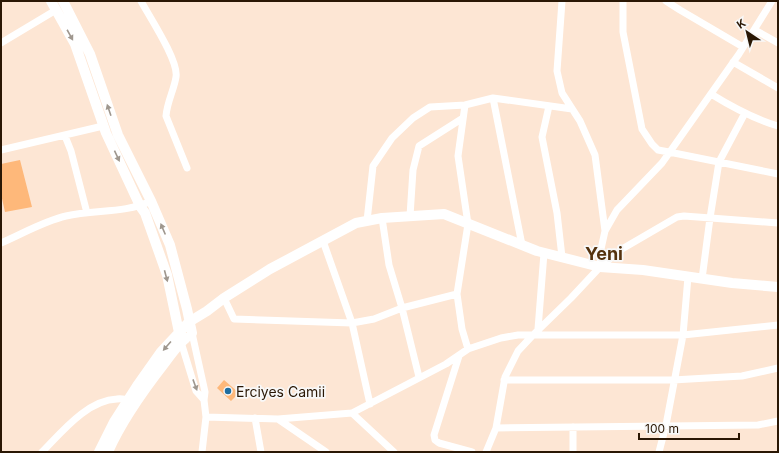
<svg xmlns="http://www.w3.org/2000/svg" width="779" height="453" viewBox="0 0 779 453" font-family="Inter,sans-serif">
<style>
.building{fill:#feb87a}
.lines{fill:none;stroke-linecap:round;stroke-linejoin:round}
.street{stroke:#fff;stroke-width:7}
.secondary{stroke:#fff;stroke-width:10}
.oneway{fill:#9f978e}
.poi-dot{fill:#1f6d9f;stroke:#f8f8f8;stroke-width:1.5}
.labels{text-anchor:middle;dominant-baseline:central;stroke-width:3.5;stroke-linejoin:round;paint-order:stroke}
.poi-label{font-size:14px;fill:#2a1704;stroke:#f8f8f8;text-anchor:start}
.district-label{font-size:18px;font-weight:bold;fill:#54320e;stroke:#f8f8f8}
</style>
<rect width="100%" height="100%" fill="#fde6d4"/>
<path class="building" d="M20,160L32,207L5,212L1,194V164Z
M224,380L239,393L231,401L217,388Z"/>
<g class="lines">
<path class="street" d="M141,1C149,16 179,61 176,77C174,90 167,102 166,116L187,168
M562,1L557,71L562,93L580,121L595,155L605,231
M623,1V32L642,129L652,144L658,150L669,152L778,174
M666,1L680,10L743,47
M755,30L778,43
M1,43L56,10
M733,62L778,88
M711,94C732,107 754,119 778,126
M493,98L522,245
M465,105L458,156L468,224L457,294L462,329L468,349
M549,106L542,137L557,213L562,257
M65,136L71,151L87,213
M1,150L103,126
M410,216L413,170L419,146L463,118
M382,218L389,265L402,308L419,377
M367,221L373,166L392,138L413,118L430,107L465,105L493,98L572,109
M323,241L352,323L370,404
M1,243C22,234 44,221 66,216C95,209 124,214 151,201
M600,267L601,249L605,231L617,210L662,163L739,54L772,1
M702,279L710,218L719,162L745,113
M224,298L234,319L352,323L374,319L402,308L457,294
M538,329L544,253
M192,333L205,392L204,400L206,417L202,452
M181,342L196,391L204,400
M459,356L434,435L435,440L439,443L472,452
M504,380H673L742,376L778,368
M352,413L394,452
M206,417L278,419L326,452
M255,418L261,452
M278,419L352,413L446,364L468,349L501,338L518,335H683L778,325
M496,428L758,425L778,421
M42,452C61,433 87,400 117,399C122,398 127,400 132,400
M486,452L496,428L505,377L518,351L532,336L571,298L600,267L622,249L677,217L684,216L778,223
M573,452V427
M659,452L666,425L683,335L688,277"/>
<path class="secondary" d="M51,1L75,44L106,133L140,206L145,213L167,275L181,342
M63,1L90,54L118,135L151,201L170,245L187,309L192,333
M99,452L114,422L137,386L161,352L189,322L207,311L224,298L270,269L356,223L382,218L444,214L537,251L600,267L643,270L732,283L778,287
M108,452C122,420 143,391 164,364C171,355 177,345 186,338"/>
</g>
<defs><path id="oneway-solid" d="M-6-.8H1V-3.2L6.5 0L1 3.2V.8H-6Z"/></defs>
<g class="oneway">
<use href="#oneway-solid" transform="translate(70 35) rotate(61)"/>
<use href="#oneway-solid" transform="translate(109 110) rotate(-109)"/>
<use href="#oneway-solid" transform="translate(117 156) rotate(65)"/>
<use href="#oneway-solid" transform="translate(163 229) rotate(-113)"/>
<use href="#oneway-solid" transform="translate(166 276) rotate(75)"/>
<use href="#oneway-solid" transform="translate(167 346) rotate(131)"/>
<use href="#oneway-solid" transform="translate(195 385) rotate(70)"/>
</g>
<circle class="poi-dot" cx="228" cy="391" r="4"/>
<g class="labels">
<g class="poi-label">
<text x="236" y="391">Erciyes Camii</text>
</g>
<g class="district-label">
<text x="604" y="253">Yeni</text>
</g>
</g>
<rect width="779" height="453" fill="none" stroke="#2a1704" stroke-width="4"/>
<g transform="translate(747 32) rotate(325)" stroke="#f8f8f8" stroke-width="3" paint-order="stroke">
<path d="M0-3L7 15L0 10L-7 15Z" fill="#2a1704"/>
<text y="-6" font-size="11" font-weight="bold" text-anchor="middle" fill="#2a1704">K</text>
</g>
<path d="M639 433v6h100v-6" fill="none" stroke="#2a1704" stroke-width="2"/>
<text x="645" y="433" font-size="12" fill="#2a1704" stroke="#f8f8f8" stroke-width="3" paint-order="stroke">100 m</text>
</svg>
